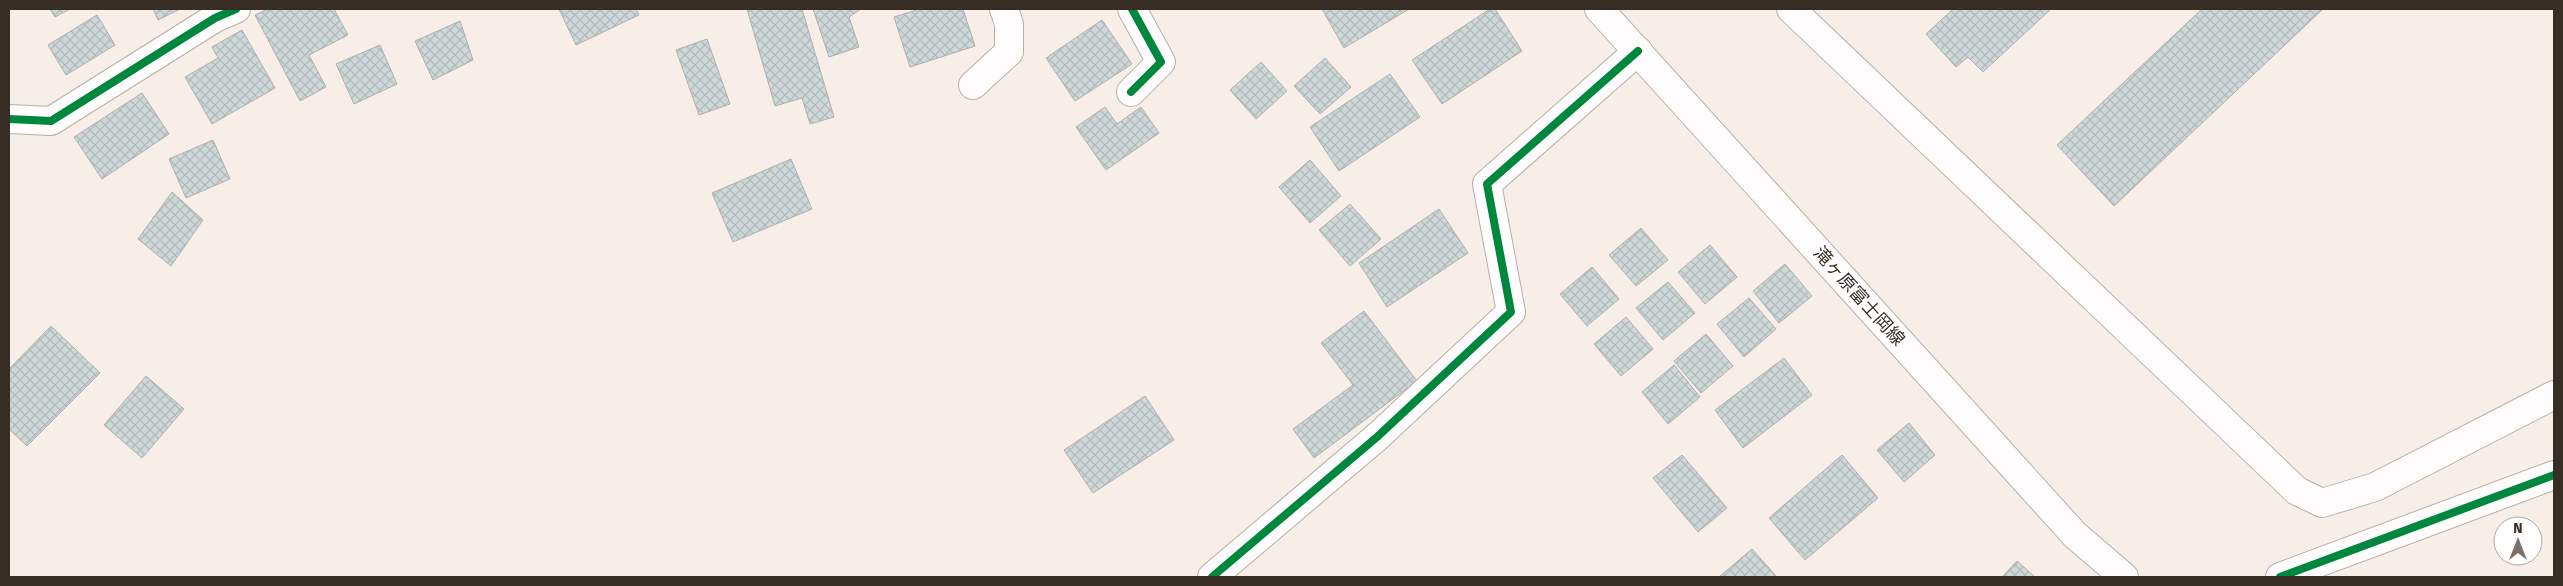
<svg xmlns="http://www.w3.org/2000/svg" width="2563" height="586" viewBox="0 0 2563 586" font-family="'Fira Sans','Noto Sans JP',sans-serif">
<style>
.building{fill:url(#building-cross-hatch);stroke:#aeb0af}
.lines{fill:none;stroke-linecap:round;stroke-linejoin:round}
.minor-casing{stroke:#b8aea8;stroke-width:30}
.major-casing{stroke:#b8aea8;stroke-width:30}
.minor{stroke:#fefcfc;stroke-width:28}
.major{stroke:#fefcfc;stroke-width:28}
.cycleway-casing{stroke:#fefefe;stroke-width:11}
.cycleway{stroke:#00873e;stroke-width:8}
.labels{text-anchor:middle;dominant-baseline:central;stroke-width:4;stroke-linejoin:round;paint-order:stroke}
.street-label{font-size:18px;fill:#382d25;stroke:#fefefe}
</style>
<defs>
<pattern id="building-cross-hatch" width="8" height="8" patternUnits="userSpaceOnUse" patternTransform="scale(1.25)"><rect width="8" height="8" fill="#ced8d9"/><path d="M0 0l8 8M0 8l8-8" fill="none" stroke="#b2baba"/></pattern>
</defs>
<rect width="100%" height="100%" fill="#f8eee8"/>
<path class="building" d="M50,9H70L55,17Z
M153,9H180L158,20Z
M268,9H334L348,35L309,55L326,87L300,101L255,15Z
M559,9H636L639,15L576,45Z
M747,9H802L834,117L810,124L802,98L775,106Z
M813,9H861L849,17L859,47L829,57Z
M920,9H963L975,46L910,67L894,17Z
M1322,9H1409L1344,48Z
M1490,9H1495L1522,51L1442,104L1412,60Z
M1953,9H2051L1983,72L1968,57L1956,67L1926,34Z
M2202,9H2323L2114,206L2057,145Z
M97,15L115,45L66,75L48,45Z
M1102,20L1132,64L1075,101L1046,58Z
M460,21L473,60L433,80L415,41Z
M242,30L275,88L212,124L185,77L218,58L212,47Z
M707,39L730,104L699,115L676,50Z
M380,45L397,84L354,104L336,64Z
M1325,58L1351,87L1320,114L1294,86Z
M1261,62L1287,91L1256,119L1230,90Z
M1390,74L1420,117L1339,171L1310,127Z
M142,93L169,134L102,179L74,137Z
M1105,107L1117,124L1141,107L1159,133L1106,170L1076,127Z
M213,140L230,179L186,198L169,159Z
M791,159L812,209L733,242L712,193Z
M1310,160L1341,196L1310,223L1279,187Z
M172,192L203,220L171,266L138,239Z
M1350,204L1381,239L1350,266L1319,230Z
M1439,209L1468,253L1387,307L1359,263Z
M1641,228L1668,260L1636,286L1609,255Z
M1710,245L1737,277L1705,304L1678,272Z
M1785,264L1812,296L1779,323L1753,291Z
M1592,267L1619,299L1587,326L1560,294Z
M1668,282L1695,313L1663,340L1636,308Z
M1749,298L1776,329L1744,357L1717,324Z
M1364,311L1417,381L1314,458L1293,429L1353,385L1321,343Z
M1626,317L1653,349L1621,376L1594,344Z
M51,326L100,373L27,446L9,429V369Z
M1706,334L1733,366L1701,393L1674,361Z
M1784,358L1812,395L1743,448L1715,410Z
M1674,365L1700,397L1668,424L1642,392Z
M146,376L184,409L142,458L104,425Z
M1145,396L1174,440L1093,493L1064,450Z
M1909,423L1935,455L1904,482L1877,450Z
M1682,455L1727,508L1698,532L1653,478Z
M1842,455L1878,498L1805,560L1769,518Z
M1752,549L1777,577H1719Z
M2017,561L2035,577H2002Z"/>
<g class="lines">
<defs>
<path id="minor" d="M1791,9L2297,491L2322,503L2375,487L2554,395
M973,85L1009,52V24L1004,9
M1131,92L1161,62L1132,9
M9,119L51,121L215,18L236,9
M1212,577L1377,437L1511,312L1487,184L1638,51
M2280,577L2554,475"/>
<path id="major" d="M1599,9L2075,535L2124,577"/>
</defs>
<use href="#minor" class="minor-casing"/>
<use href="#major" class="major-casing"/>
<use href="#minor" class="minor"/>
<use href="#major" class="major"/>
<defs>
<path id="cycleway" d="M1131,92L1161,62L1132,9
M9,119L51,121L215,18L236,9
M1212,577L1377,437L1511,312L1487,184L1638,51
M2280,577L2554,475"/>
</defs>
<use href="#cycleway" class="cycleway-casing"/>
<use href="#cycleway" class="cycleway"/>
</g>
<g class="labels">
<g class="street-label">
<text transform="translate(1859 296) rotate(48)">滝ヶ原富士岡線</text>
</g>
</g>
<rect width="2563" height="586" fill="none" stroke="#382d25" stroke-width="20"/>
<g transform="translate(2518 541)"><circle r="24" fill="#fefefe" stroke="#afaaa7"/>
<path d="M0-4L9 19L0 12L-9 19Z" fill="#7b7169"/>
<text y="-8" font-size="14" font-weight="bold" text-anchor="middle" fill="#382d25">N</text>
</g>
</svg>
